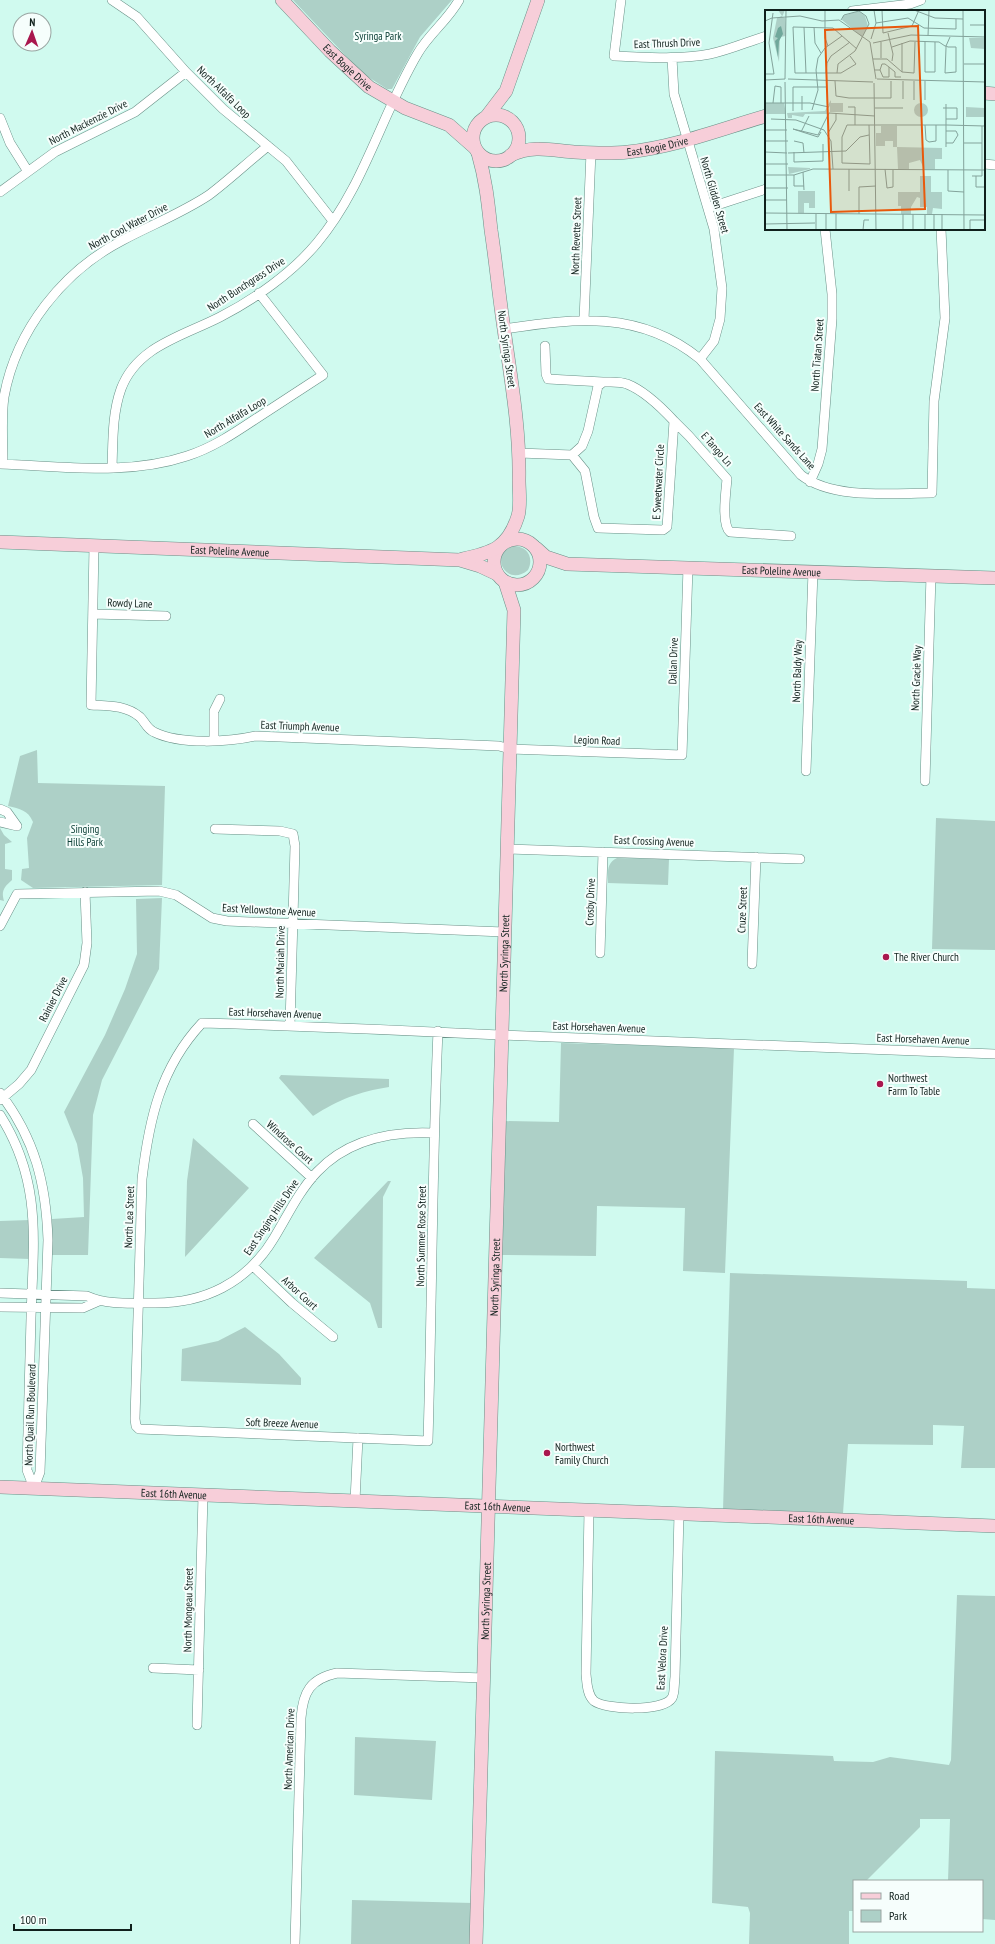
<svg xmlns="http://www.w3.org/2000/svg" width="995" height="1944" viewBox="0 0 995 1944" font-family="'PT Sans Narrow',sans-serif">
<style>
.green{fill:#add0c7}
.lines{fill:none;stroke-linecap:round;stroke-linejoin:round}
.street-casing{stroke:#699087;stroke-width:10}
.secondary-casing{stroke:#699087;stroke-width:14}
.street{stroke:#fff;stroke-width:9}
.secondary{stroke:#f7ced9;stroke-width:13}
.poi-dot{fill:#a9174e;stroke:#f6fefc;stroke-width:1.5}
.labels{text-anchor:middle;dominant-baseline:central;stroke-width:4;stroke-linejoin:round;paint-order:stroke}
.park-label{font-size:11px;fill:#104239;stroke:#f6fefc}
.street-label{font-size:11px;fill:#10201c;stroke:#f6fefc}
.poi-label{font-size:11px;fill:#10201c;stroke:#f6fefc;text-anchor:start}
.inset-road{fill:none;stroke:#83a39b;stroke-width:1}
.view{fill:#e8590c;fill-opacity:0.15;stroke:#e8590c;stroke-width:2}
.inset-edge{fill:none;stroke:#10201c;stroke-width:2}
</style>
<rect width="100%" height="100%" fill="#d0faef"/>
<path class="green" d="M293,0H452L420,37L392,89H387L362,73Z
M513,546C528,546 534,558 528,570C507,588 488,555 513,546Z
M37,750L38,783L165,786L162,885L33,888L21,880L22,869L29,868L27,838L33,822C28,810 20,809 8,806L20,756Z
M936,818L995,821V950L932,949Z
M0,828L4,835L12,842L5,844V869L12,870V880C4,887 1,891 4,901L0,900Z
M617,858L669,859L668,885L608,883C608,873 606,863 617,858Z
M162,898L159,969L102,1080L93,1115L88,1255H51L52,1219L84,1217L83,1178L77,1144L64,1112L105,1035L125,989L137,954L136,899Z
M561,1043L734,1048L725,1273L683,1271L685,1208L597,1206L596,1256L500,1255L503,1121L559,1122Z
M281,1075L389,1079V1087C358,1092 340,1099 313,1116L279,1078Z
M193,1138L249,1188L185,1257L187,1181Z
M388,1181H391L383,1197L382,1328H378L370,1303L314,1258Z
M30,1220V1259L0,1258V1221Z
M730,1273L967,1281V1288L995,1289V1468H961L964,1426L933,1425V1445L848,1444L843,1513L723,1510Z
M245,1327L279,1354L301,1378V1385L181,1381L182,1349L218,1341Z
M957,1595L995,1596V1920L982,1919V1881H948L950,1819H920V1827L866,1881H854V1911H849V1944H749L750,1913L748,1907L712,1903L715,1751L833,1756L834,1761L873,1762L890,1757L949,1765L951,1760Z
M355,1737L436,1741L432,1800L354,1795Z
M352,1900L473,1903L472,1944H351Z"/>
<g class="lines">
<defs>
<path id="street" d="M112,0L137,17L186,72L223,109L286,161L333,221
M621,0L614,56C646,57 678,60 710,54C729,50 747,42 766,36
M852,11L910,4L921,0
M672,58L674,94L714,229L722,288L720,319L714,341L700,359
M0,118L10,143L27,170
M984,164L995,165
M0,192L55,152L135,112L186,72
M708,208L766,189
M584,320L591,152
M504,329C576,318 640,310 700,359L801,475C833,500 893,493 932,493L934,401L945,318L941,229
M545,346L546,374L548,379L603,382
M674,421L689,436L727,479C726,491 721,524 730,532L791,536
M519,453L572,455L582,446L588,431L598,386L603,382C610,382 620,381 627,384C645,391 661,407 674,421L667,527L663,530L598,528L594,517L585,471L572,455
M0,464C62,466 127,476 187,456C212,448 233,434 254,420C277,405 300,390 323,375L259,293
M3,464C3,442 1,418 4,397C16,330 63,271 123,240C151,225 182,213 209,195C229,180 248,162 268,146
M112,468C113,442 112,414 121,389C137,346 183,336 220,317C255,299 292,273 317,243C364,187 381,115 418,53C429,34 448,20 459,0
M810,482L818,464L822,449L832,319V294L825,229
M94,546L91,705C109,706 125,705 140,717C145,722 147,729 154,732C180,745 229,742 256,736L499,746L510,749L682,755L688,567
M93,614L166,616
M214,741V711L220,699
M806,771L813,571
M925,781L931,575
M0,809L7,812L17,826
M0,822L17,826
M215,829L280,831L293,834L295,846L290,1025
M508,849L800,859
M0,926L17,894L159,891L176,895L212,918L227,921L504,932
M600,953L603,852
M752,964L756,857
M438,1031C432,1168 432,1304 428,1441L139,1429L136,1426L135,1419L142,1179C149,1120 160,1068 202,1023C302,1026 401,1030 500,1035L995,1054
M0,1093C35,1139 46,1183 48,1240L40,1472L34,1488
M0,1100L19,1084L31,1070L84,965L87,943L85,892
M0,1115C43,1183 33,1243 31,1318C30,1369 28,1419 27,1470L34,1488
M253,1124L312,1178
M253,1266L292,1303L333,1337
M0,1293L87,1296C107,1305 130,1303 152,1303C204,1304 247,1283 274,1238C288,1215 299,1191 317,1172C348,1139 391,1131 434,1133
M0,1307L83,1308L99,1301
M355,1501L358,1438
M589,1510L586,1674C587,1683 587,1695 594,1701C606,1710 663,1712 672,1698C675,1693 674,1683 675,1677L679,1513
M153,1668L199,1670
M197,1725L203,1495
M295,1944L301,1718C303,1692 310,1679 337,1673L484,1678"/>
<g id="secondary">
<path id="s1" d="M282,0L330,51L369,87L405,108L449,125L474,147"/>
<path d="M984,93L995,94"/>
<circle cx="496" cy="138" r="23"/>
<path d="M487,116L506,91L538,0"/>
<path id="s2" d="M511,155C533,145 551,150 574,152C592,153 610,154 628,152C675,147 721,129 766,116"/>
<circle cx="517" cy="562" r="23"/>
<path id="s3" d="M0,542L460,560L480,566L497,574"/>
<path id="s4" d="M536,548L546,557L567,564L995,578"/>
<path d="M462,559C492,553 508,548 518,516C521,506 519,491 519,480C520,429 511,380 504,329C499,296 496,263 491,230C488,202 486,181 478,153"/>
<path id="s5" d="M0,1487L995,1526"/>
<path id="s6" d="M476,1944L514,610L505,582"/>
</g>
</defs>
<use href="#street" class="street-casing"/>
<use href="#secondary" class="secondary-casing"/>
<use href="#street" class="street"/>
<use href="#secondary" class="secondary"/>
</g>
<g class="poi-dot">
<circle cx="886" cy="957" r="4"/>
<circle cx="880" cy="1084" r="4"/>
<circle cx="547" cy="1453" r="4"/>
</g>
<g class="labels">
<g class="park-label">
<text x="378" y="36">Syringa Park</text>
<text x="85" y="829">Singing<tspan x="85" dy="13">Hills Park</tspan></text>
</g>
<g class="street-label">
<text transform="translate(667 43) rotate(-2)">East Thrush Drive</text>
<text stroke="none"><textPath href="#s1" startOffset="94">East Bogie Drive</textPath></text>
<text transform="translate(224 92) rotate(44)">North Alfalfa Loop</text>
<text transform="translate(88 122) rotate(-27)">North Mackenzie Drive</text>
<text stroke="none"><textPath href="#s2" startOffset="148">East Bogie Drive</textPath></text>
<text transform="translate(715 195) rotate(74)">North Glidden Street</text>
<text transform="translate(128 226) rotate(-28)">North Cool Water Drive</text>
<text transform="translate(576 236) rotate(-88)">North Revette Street</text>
<text transform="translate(246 284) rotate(-33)">North Bunchgrass Drive</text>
<text transform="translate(507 349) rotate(82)">North Syringa Street</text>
<text transform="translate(817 355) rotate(-86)">North Tiatan Street</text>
<text transform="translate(235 417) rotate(-31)">North Alfalfa Loop</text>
<text transform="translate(785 436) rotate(48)">East White Sands Lane</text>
<text transform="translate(717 449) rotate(49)">E Tango Ln</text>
<text transform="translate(658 482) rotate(-87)">E Sweetwater Circle</text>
<text stroke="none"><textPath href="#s3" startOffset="230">East Poleline Avenue</textPath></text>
<text stroke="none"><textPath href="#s4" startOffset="250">East Poleline Avenue</textPath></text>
<text transform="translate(130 603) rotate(2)">Rowdy Lane</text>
<text transform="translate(673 661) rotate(-88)">Dallan Drive</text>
<text transform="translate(797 671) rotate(-88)">North Baldy Way</text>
<text transform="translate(916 678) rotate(-88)">North Gracie Way</text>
<text transform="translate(300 726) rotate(2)">East Triumph Avenue</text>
<text transform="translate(597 740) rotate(2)">Legion Road</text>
<text transform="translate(654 841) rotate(2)">East Crossing Avenue</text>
<text transform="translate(590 902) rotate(-88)">Crosby Drive</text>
<text transform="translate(269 910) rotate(3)">East Yellowstone Avenue</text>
<text transform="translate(742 910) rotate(-88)">Cruze Street</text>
<text stroke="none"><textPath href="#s6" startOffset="991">North Syringa Street</textPath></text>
<text transform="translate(280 962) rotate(-89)">North Mariah Drive</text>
<text transform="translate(53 999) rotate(-63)">Rainier Drive</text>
<text transform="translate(275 1013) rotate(2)">East Horsehaven Avenue</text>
<text transform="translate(599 1027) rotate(2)">East Horsehaven Avenue</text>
<text transform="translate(923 1039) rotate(2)">East Horsehaven Avenue</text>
<text transform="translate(290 1142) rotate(42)">Windrose Court</text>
<text transform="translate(129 1217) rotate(-88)">North Lea Street</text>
<text transform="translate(271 1217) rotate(-56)">East Singing Hills Drive</text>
<text transform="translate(421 1236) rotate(-89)">North Summer Rose Street</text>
<text stroke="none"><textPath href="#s6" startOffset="667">North Syringa Street</textPath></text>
<text transform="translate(300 1293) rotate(42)">Arbor Court</text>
<text transform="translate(30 1415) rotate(-88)">North Quail Run Boulevard</text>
<text transform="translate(282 1423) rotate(2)">Soft Breeze Avenue</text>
<text stroke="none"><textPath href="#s5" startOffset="174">East 16th Avenue</textPath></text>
<text stroke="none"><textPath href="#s5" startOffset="498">East 16th Avenue</textPath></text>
<text stroke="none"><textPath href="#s5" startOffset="822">East 16th Avenue</textPath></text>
<text stroke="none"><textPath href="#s6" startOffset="343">North Syringa Street</textPath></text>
<text transform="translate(188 1610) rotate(-89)">North Mongeau Street</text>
<text transform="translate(662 1658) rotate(-87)">East Velora Drive</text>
<text transform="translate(289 1749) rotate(-88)">North American Drive</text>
</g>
<g class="poi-label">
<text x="894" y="957">The River Church</text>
<text x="888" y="1078">Northwest<tspan x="888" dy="13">Farm To Table</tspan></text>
<text x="555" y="1447">Northwest<tspan x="555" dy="13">Family Church</tspan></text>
</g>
</g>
<g transform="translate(765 10)">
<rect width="220" height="220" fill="#d0faef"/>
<path d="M13,0H20L17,7L20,8L21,26L15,27L14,52L8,28L12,8L17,6ZM94,1L100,6L103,16L97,27L77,10L78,6ZM204,28H220V39L206,38ZM66,90V93H78V102H65V97L63,95ZM0,93H19L21,104H0ZM149 100a7 7 0 1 1 14 0a7 7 0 1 1-14 0ZM62,97L63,104H40L38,107L27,105V108H23L22,103L60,101ZM201,97L219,98V107H201ZM116,116H132V137H128V131H120V136H111V123H116ZM132,137L177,138V149H170V159H159L155,150L144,153V159H133ZM23,157L45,158V159L24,164ZM155,166H166V182H177V199L168,198L167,204H162V197H155V188L152,187L146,197V204H136V196H133V182H155ZM33,181H50V198H44V193H39V203H33Z" fill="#add0c7"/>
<path d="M16,16L18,24L14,31L13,47L10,31L13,28L10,27L13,18Z" fill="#70a89b"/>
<path class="inset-road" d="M60,0V28L63,36M117,0L118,23L147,16L154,0M149,0L170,8L198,9M198,0L199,220M0,11L7,8L35,6L57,11L74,10L105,32M111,13L143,8L159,18L191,19V9M205,15H220M39,17L41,63M49,17L50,33L56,43M123,23L128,44L127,51M163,26L164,0M106,29L111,13L109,0M105,32L111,69M160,32V62H170V32M108,33L146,25L220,27M137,33V62M127,37L145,31L174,32L180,36H181L183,37H191V62L180,63L181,38V36L185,27M85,46L91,54L76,63H30L28,17L68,18L92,39M116,48V32M108,49H122L137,62L149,63L150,32M199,54H220M124,57L130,62V67H136M110,60H115L117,54H120L124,57V67H118L115,60M61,63L62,53L66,46L85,32M72,63L73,54L90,41L104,14L101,6L94,1L79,5L76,10M0,64H9L4,33L8,3M20,69L21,0M23,69L108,72M112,69L220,72M0,70L20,69M70,71L71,86L84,88H126V71M138,71V89M149,71V90M160,71V90M20,72L22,220M109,73L111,220M37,86V100M0,93H45L64,97M8,93L10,76L16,77V93M83,97H90V115M110,98H138M178,98H192V109H181M47,100L53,80L51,60L53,48L60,38L77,26M28,101V77H61M6,109L31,110L59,120L66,131L68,159M104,115L105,154L77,153V127L82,115H182L220,116M160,115L161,130L164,132L171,131V115M0,120H22M36,122L44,106M56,122L53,127L28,119L53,125L64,103L110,106M63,123L71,110V103M0,131H23M29,131L38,133L39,143M181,133H188L193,125L191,121H181M199,133H217M181,137V94M0,142L22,143M29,142V152L58,151V134M23,143L81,141L95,127L104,125M0,154H23M84,159V181M120,159L122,178L128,177V160M183,160V181L199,182M38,162L39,180M0,165H29L48,159L220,160M29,165V176H39M207,166H217V116M211,166V177H220M0,178H23M0,190H22M0,203L220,205M51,204V220M71,204V220M94,204V177L111,176M138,204V220M148,204V220M160,204V220M169,204V220M177,204V220M0,214L50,213M61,220V204M90,220H105M98,220L99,210H104M205,220V210H220"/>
<path class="view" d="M153,16L160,199L66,202L60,20Z"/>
<rect width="220" height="220" class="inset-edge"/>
</g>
<rect x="853" y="1880" width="130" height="52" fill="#f6fefc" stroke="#9aa5a2"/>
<rect x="861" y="1893" width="20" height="6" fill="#f7ced9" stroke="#9aa5a2"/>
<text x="889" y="1900" font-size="12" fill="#10201c">Road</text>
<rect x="861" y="1910" width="20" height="12" fill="#add0c7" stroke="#9aa5a2"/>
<text x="889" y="1920" font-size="12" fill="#10201c">Park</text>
<g transform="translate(32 32) rotate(2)"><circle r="19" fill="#f6fefc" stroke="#9aa5a2"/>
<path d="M0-3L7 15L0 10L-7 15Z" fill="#a9174e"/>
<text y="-6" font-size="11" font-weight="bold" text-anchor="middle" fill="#10201c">N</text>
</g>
<path d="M14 1924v6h117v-6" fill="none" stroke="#10201c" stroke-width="2"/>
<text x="20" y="1924" font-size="12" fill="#10201c" stroke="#f6fefc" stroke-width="3" paint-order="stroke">100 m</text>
</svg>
